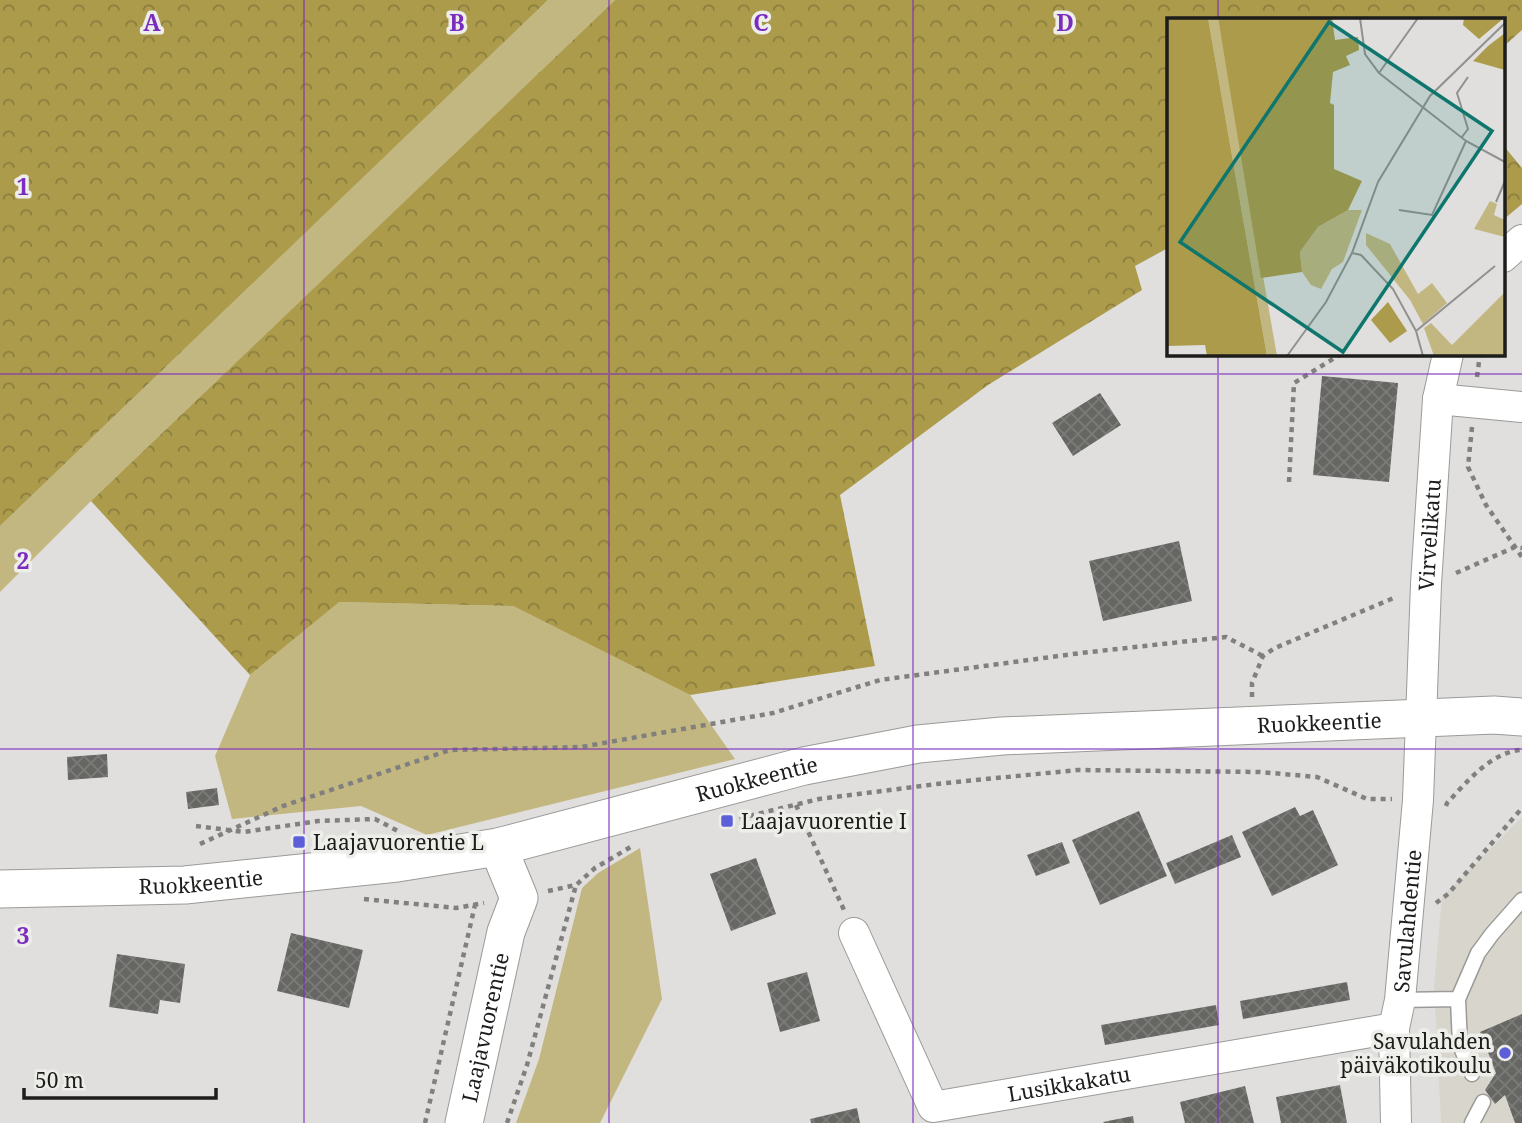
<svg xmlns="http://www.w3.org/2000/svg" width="1522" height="1123" viewBox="0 0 1522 1123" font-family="'Noto Serif',serif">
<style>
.built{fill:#d8d6cc}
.grass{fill:#c3b781}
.forest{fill:url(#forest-crowns)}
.building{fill:url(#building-cross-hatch)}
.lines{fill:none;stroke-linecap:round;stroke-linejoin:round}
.service-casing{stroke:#9a9a97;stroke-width:17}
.minor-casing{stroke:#9a9a97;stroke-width:32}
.tertiary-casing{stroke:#9a9a97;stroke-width:39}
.path{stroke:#81807e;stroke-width:4.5;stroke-dasharray:5 5;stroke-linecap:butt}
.service{stroke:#fff;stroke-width:14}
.minor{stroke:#fff;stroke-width:30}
.tertiary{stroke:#fff;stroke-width:37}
.grid{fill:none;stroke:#7b2cbf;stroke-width:2;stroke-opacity:0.55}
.poi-dot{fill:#5c5fd7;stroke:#ededea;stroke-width:2.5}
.labels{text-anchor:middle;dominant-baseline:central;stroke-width:7;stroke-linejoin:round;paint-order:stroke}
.street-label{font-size:21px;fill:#1d1d1b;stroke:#ededea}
.poi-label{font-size:21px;fill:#1d1d1b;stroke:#ededea;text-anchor:start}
.inset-road{fill:none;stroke:#92918f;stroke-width:2}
.view{fill:#0f766e;fill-opacity:0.15;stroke:#0f766e;stroke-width:3.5}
.inset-edge{fill:none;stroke:#1d1d1b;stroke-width:3.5}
.grid-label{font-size:23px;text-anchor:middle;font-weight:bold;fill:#7b2cbf;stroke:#ededea;stroke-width:7;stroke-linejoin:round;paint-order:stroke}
</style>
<defs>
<pattern id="forest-crowns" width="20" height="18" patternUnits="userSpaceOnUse" patternTransform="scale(1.75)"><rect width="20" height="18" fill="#ac9b4b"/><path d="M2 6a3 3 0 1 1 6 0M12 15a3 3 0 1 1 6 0" fill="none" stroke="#8b7e3e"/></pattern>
<pattern id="building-cross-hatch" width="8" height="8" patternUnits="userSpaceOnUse" patternTransform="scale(1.75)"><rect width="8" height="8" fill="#666663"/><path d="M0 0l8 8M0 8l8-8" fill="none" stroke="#7b7b79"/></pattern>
</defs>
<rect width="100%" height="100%" fill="#e0dfdd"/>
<path class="built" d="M1522,817V1123H1441L1434,985L1442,897Z"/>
<path class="grass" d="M548,0H615L91,501L0,592V526Z
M338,602L513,606L690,695L735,759L427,835L361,806L232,819L215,756L250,675Z
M640,848L662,999L600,1123H516L539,1059L582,888L598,873Z"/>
<path class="forest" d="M0,0H548L0,526Z
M615,0H1522V30L1503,47V19H1168V248L1135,266L1142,290L988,385L840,495L875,666L690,695L513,606L339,602L250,675L91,501Z
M1503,145L1522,168V204L1503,220Z"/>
<path class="building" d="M1322,376L1398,383L1389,482L1313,475Z
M1100,393L1121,425L1073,456L1052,423Z
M1179,541L1192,601L1103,621L1089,561Z
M107,754L108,777L68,780L67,757Z
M217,788L219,805L188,809L186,792Z
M1295,807L1300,816L1313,810L1338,865L1272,896L1242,832Z
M1139,811L1167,876L1100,905L1072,840Z
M1232,835L1241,857L1175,884L1166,863Z
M1062,842L1070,863L1036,876L1027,855Z
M756,858L776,914L731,931L710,874Z
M291,933L363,950L349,1008L277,991Z
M117,954L185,964L180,1003L160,1000L158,1014L109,1007Z
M807,972L820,1021L780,1032L767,983Z
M1347,982L1350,1000L1243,1019L1240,1001Z
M1216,1005L1219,1025L1105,1045L1101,1025Z
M1522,1014V1123H1515L1505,1095L1495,1104L1485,1090L1496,1073L1480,1032Z
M1340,1085L1347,1123H1281L1276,1097Z
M1245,1086L1254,1123H1185L1180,1102Z
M857,1108L860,1123H811L810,1119Z
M1133,1116L1134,1123H1104L1103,1122Z"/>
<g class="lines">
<defs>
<path id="service" d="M1458,999L1460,1045L1472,1074
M1400,1000L1458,999L1478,953L1492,934L1522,900
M1472,1123L1483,1102"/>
<g id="minor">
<path d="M1503,257L1522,240"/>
<path d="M1438,399L1522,407"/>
<path id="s1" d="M854,933L933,1107L1394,1028"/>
<path id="s2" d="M1396,1123L1394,1028L1400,1000L1418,800L1426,584L1438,399L1448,354"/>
</g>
<g id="tertiary">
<path id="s3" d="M0,889L185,885L397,863L498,847L804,766L918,744L1002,736L1494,715L1522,717"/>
<path id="s4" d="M464,1123L506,932L519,898L498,847"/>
</g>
</defs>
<use href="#service" class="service-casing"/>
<use href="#minor" class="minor-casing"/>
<use href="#tertiary" class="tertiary-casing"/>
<path class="path" d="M1477,377L1480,354
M1472,427L1468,467L1486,505L1522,557
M1289,482L1294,383L1341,354
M1456,573L1515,547L1522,548
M1252,697V683L1263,656L1275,648L1396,597
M796,805L844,910
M1446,806L1447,803C1467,782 1490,753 1520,750
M720,823L819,799L937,784L1077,770L1260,772L1317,777L1367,799H1392
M196,826L244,832L318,821L375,819L398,831
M200,844L283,806L450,750L581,747L773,713L880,680L1081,653L1226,637L1263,656
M548,891L576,885L595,868L634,845
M364,899L456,908L484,903
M1436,903L1448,894L1522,808
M425,1123L475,905
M507,1123L527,1065L576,885"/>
<use href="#service" class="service"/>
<use href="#minor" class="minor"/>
<use href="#tertiary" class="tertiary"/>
</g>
<path class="grid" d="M304,0V1123M609,0V1123M913,0V1123M1218,0V19M1218,354V1123M0,374H1522M0,749H1522"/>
<g class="poi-dot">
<rect x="720" y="814" width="14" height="14" rx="3.5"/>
<rect x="292" y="835" width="14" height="14" rx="3.5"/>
<circle cx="1505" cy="1053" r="7"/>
</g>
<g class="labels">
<g class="street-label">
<text stroke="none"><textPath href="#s2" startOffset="590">Virvelikatu</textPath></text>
<text stroke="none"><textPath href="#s3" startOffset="1335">Ruokkeentie</textPath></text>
<text stroke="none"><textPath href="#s3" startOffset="768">Ruokkeentie</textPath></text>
<text stroke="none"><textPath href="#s3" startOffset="201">Ruokkeentie</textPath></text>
<text stroke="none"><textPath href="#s2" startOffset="203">Savulahdentie</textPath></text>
<text stroke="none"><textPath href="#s4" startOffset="98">Laajavuorentie</textPath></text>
<text stroke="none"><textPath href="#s1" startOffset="329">Lusikkakatu</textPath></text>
</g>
<g class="poi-label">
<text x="741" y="821">Laajavuorentie I</text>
<text x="313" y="842">Laajavuorentie L</text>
<text x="1491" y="1041" text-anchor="end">Savulahden<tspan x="1491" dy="24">päiväkotikoulu</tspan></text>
</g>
</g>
<g transform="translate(1167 18)">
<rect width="338" height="338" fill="#e0dfdd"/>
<path d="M41,0H51L110,338H100ZM323,183L330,186L327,197L338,202V219L307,211ZM181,192H195L176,244L165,251L154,271L144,267L135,254L133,234L151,209ZM199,215L223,226L251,276L265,265L280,285L256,306L243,282L199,227ZM338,274V338H267L257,310L264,305L285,327Z" fill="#c3b781"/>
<path d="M0,0H41L100,338H40L38,327L0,328ZM51,0H165L168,22L191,19L192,32L179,38L183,47L166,54L163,85L167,87V151L195,163L181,192L151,209L133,234L135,254L94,260ZM297,0H337L312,21L296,7ZM338,15V52L306,43L321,28ZM221,284L240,313L223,325L204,302Z" fill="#ac9b4b"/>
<path class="inset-road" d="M193,0L198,36L212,55L299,123L338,144M212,55L251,0M295,119L301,111L290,75L301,59M329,184L338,163M232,192L265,197L299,123M185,235L194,237L226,271L249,313L256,338M249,313L328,248M120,338L159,284L185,235L211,164L263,78L338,5"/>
<path class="view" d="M162,4L325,113L176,334L13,224Z"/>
<rect width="338" height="338" class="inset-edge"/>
</g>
<g class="grid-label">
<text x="152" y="31">A</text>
<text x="457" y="31">B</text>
<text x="761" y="31">C</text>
<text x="1065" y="31">D</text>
<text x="23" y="195">1</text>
<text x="23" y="569">2</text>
<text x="23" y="944">3</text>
</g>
<path d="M24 1088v10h192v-10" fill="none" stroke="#1d1d1b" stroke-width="3.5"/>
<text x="35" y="1088" font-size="21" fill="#1d1d1b" stroke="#ededea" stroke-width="5" paint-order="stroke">50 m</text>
</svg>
